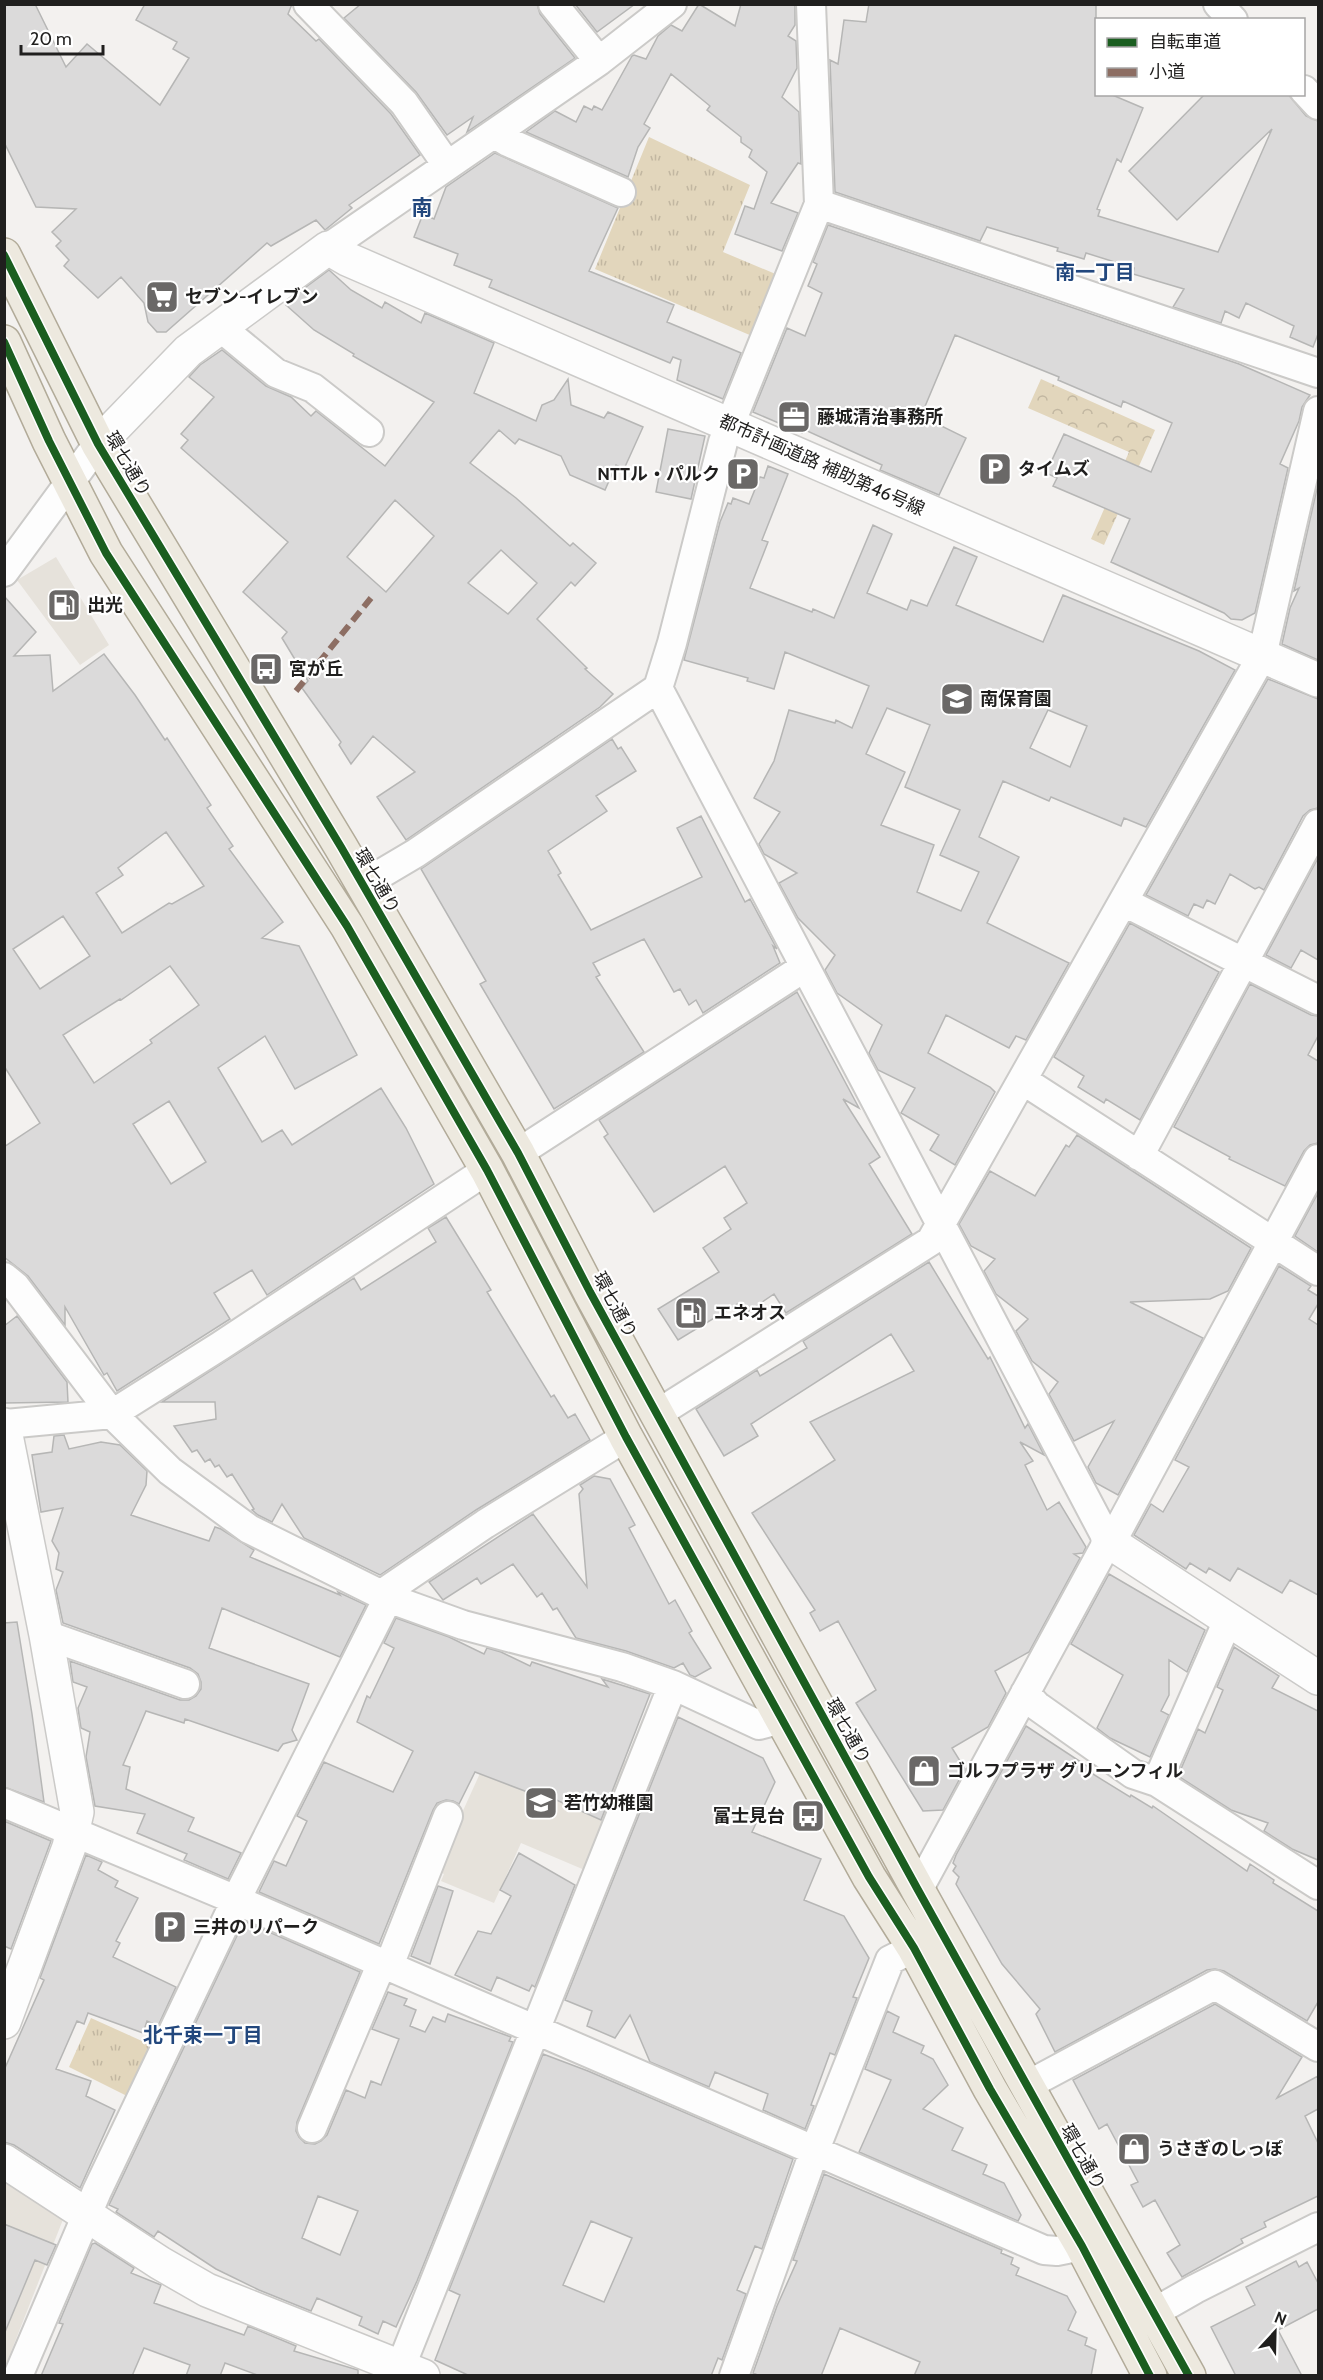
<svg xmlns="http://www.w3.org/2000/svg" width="1323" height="2380" viewBox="0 0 1323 2380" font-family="Cabin,'Noto Sans JP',sans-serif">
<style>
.built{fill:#e6e2db}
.grass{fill:url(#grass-tufts)}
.forest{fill:url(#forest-crowns)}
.building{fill:#dbdada;stroke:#b6b6b5;stroke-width:1.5;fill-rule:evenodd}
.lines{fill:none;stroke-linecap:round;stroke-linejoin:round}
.street-casing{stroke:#cbcac8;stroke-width:32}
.secondary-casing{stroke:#cbcac8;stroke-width:36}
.primary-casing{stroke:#b2ab99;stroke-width:36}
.street{stroke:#fdfdfd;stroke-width:28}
.secondary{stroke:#fdfdfd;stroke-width:33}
.primary{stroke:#ede9df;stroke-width:33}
.quiet{stroke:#8d6e63;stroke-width:6;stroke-dasharray:12 6;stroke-linecap:butt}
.cycleway-casing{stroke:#fff;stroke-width:11}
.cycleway{stroke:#1b5e20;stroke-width:8}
.labels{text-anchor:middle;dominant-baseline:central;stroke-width:4.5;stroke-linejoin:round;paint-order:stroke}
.poi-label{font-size:18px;font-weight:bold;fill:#201f1e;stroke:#fff;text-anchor:start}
.street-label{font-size:18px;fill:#201f1e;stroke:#fff}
.neighbourhood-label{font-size:20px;font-weight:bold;fill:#22477d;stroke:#fff}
.quarter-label{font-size:21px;font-weight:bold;fill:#22477d;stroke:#fff}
</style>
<defs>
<pattern id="grass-tufts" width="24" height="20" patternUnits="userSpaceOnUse" patternTransform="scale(1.5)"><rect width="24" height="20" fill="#e2d6bc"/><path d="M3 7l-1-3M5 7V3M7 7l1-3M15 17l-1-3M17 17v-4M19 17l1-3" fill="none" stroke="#c2b7a1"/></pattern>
<pattern id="forest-crowns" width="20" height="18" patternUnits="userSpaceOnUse" patternTransform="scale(1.5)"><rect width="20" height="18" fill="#e2d6bc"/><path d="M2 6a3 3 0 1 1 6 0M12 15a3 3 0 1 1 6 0" fill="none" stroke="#c2b7a1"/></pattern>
</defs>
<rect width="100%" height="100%" fill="#f3f1ef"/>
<path class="built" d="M56,557L109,645L80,665L17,580Z
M507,1714L632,1763L587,1871L521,1843L494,1903L441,1881L444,1874L436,1870Z
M5,2178L64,2217L5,2367Z"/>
<path class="grass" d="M649,137L750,185L723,252L785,278L759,339L595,269Z
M91,2018L153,2046L129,2097L69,2067Z"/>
<path class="forest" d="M1041,379L1155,430L1104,545L1091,539L1129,452L1028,408Z"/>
<path class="building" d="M4,4H35L66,67L87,44L160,105L189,58L173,49L177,42L136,20L145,4H292L288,14L316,41L319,39L391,114L420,155L349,205L352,208L325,230L316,220L271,246L267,243L166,332H157L148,322L144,303L121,277L98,298L64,266L69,260L56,246L61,241L52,232L76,209L36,207L4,142Z
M361,4H537L540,14L575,58L467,132L473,117L447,135L416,92L344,18Z
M575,4H635L597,32Z
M699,4L735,26L741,4H795V25L788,36L796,41L797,68L782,97L799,112L801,164L798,163L771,203L798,213L782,251L735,234L745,206L754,209L767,172L749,157L752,150L741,142V137L707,110L710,106L671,74L644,124L650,128L638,147L628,177L526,132L555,111L576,122L584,106L592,110L594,106L602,110L632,56L634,55L646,59L658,36L671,25L682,31Z
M869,4H1096V94H1110L1143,108L1121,162L1117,159L1097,209L1100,210L1098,216L1218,252L1272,129L1177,220L1129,171L1205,94H1288L1306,116L1318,121V334L1313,347L1290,337L1294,326L1246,303L1239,318L1225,311L1221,323L1173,307L1184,289L1133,274L1134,268L1086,253L1084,259L1057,251L1058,248L987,227L980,241L835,192L830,60L838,64L844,20L866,22Z
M495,153L618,208L589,271L674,305L667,322L741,353L723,399L677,380L681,360L673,357L670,363L489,287L492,280L454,265L458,254L414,237L423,214L434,219L446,187Z
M828,225L1239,364L1310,395L1302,407L1299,421L1280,464L1288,468L1255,613L1242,620L1231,619L1224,613L1111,562L1130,519L1053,486L1057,478L1046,473L1064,434L1151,472L1172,423L1123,401L1121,407L1058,380L1059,377L955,335L921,416L966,438L939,495L880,470L882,465L803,429L802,433L753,412L787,328L805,336L822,293L808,286L817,264L813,262Z
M329,270L351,290L382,308L385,302L421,323L425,313L494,343L474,393L536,421L542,405L554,400L568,379L571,405L604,418L608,412L643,427L624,469L616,465L605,490L570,475L561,456L519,439L515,444L499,430L470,463L516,498L570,546L573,543L596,563L575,586L571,582L537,619L587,668L585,669L613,694L600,707L406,840L377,797L415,772L373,736L351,764L339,745L341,742L302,688L308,681L282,638L287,632L243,592L288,542L181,448L188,440L181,434L214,397L189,377L200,365L222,350L266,386L291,397L311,416L316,411L385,466L434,402L353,356L354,354L314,330L286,305L298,293ZM395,500L434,536L386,592L347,557ZM501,550L537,583L508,614L468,583Z
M668,429L705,436L691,499L656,492Z
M768,466L788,474L762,540L768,542L750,588L812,612L813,609L834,618L873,525L892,534L867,593L907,610L911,600L927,606L954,547L977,557L956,605L1043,642L1063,595L1199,651L1235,670L1146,827L1124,818L1121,826L1051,797L1049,801L1003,781L979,837L1019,857L987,923L1069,963L1026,1040L1016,1036L1009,1048L946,1015L928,1053L990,1087L995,1092L955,1165L930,1150L939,1135L901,1113L915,1088L878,1070L869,1053L882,1025L837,993L825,970L835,955L798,918L779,883L797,873L764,854L759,844L780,812L754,798L774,761L789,710L835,723L836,720L852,728L869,686L785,652L774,689L747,681L748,678L684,660L720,522L728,503L731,504L733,498L749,504L760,477L764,478ZM887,708L930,725L905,787L960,810L940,855L979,872L961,911L917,892L934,845L881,825L905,772L866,754ZM1048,710L1087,726L1070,767L1030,748Z
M1318,484V660L1282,644L1290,608L1299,588L1294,591Z
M4,596L36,632L14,656L50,655L53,691L104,654L135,695L165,740L167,738L211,805L207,808L233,846L229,849L283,922L262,938L299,946L357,1055L295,1089L265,1036L218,1068L262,1142L282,1130L292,1145L381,1088L406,1128L434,1184L267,1295L252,1270L214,1293L230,1319L117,1391L107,1373L104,1375L65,1307V1325L28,1276L4,1257V1147L40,1123L4,1066ZM166,832L204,886L172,904L169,903L122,933L96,893L123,875L118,868ZM63,916L90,956L40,989L13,949ZM170,966L199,1005L150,1040L152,1043L94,1083L63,1035L120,999L121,1000ZM169,1101L206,1162L171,1184L133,1124Z
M1268,679L1318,699V808L1310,810L1303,816L1264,890L1259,887L1255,889L1230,874L1215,904L1207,900L1203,908L1194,904L1188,916L1146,895Z
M612,739L618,749L621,747L636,771L596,796L607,811L548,851L561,873L558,875L591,930L702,877L677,828L701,816L745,902L750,899L777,949L773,946L780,963L703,1013L696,1000L689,1005L680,989L674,992L644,939L593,963L600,975L596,977L644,1052L554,1109L480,984L486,981L421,869Z
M1318,858V960L1301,950L1291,968L1266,955Z
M1130,923L1219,972L1140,1120L1106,1099L1104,1103L1078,1087L1084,1076L1054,1057Z
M1250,984L1311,1015L1318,1016V1036L1308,1055L1318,1061V1143L1310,1145L1304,1151L1285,1186L1229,1159L1230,1157L1174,1127Z
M797,992L859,1108L843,1099L880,1157L869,1164L912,1234L786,1313L774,1294L746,1313L739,1303L678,1340L658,1309L719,1272L703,1248L731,1229L724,1218L747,1203L725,1166L654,1212L604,1137L608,1134L599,1120Z
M1077,1135L1251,1248L1228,1291L1210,1299L1130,1302L1203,1338L1118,1495L1096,1483L1088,1467L1114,1421L1074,1441L1049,1394L1058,1382L1032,1361L1016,1331L1028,1319L996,1294L984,1271L995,1259L971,1246L959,1224L990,1171L1035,1196L1066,1145L1069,1147Z
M1318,1193V1252L1295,1236Z
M446,1217L491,1290L487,1292L551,1397L554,1395L568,1418L575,1414L590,1440L476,1510L380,1575L304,1538L282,1504L272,1522L258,1515L252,1510L254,1509L232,1474L227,1477L219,1465L215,1467L210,1459L205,1462L197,1450L192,1452L174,1426L216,1419L215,1402H162L354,1278L361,1290L436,1242L428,1228Z
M929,1262L988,1359L990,1357L1025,1428L1028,1424L1044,1455L1020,1442L1033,1461L1025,1465L1047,1510L1059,1502L1086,1547L1083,1553L1074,1554L1080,1558L1029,1652L995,1671L1006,1693L988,1727L952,1748L965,1769L943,1810L923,1811L856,1703L876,1690L838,1621L820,1631L810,1613L815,1610L752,1513L835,1460L810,1422L914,1371L891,1334L751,1424L758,1436L724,1456L696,1409L757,1370L760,1376L807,1348L803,1341Z
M1279,1266L1311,1286L1308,1290L1318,1296V1304L1309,1319L1318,1325V1595L1290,1580L1282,1593L1238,1568L1230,1581L1209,1568L1206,1573L1190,1563L1186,1569L1134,1535L1151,1504L1163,1512L1186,1472L1189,1467L1175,1460Z
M17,1316L67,1382L68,1402L4,1403V1326Z
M64,1435L69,1449L101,1442L120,1445L147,1471L146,1485L131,1515L209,1541L215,1527L221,1529L254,1550L250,1557L340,1595L338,1592L366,1605L340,1657L222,1608L209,1648L309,1684L292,1730L297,1740L283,1744L278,1751L185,1719L184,1723L146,1711L123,1765L130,1767L126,1789L194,1818L188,1831L241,1853L228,1879L184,1860L187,1854L137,1833L145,1814L95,1806L86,1757L90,1732L81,1728L78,1708L87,1687L73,1682L70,1661L180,1700H189L196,1696L201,1689V1682L198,1674L190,1668L63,1623L56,1590L63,1572L56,1569L59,1553L52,1541L63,1508L41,1512L32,1455L52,1452L54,1436Z
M594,1476L610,1479L635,1525L629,1528L669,1604L675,1600L692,1631L689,1633L711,1668L695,1677L690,1675L683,1663L674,1668L626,1651L576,1638L557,1608L553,1610L542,1593L537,1597L513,1564L481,1584L477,1578L443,1600L429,1582L533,1514L587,1587L579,1494L583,1489L580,1485Z
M1109,1574L1205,1630L1187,1672L1169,1660V1695L1161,1711L1169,1715L1150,1757L1110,1738L1097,1728L1123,1675L1071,1644Z
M396,1618L449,1637L484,1654L487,1648L501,1652L530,1666L532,1662L608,1687L602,1679L650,1694L601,1820L552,1798L551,1801L475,1772L459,1804L453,1801L446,1800L437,1803L433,1810L379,1944L259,1892L274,1861L286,1866L307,1821L297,1816L324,1762L393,1792L413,1751L357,1722L367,1696L370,1698L394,1648L384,1643Z
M17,1622L32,1714L44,1802L4,1787V1623Z
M1234,1647L1279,1676L1272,1688L1318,1711V1860L1292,1849L1264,1831L1268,1823L1231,1810L1178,1776L1198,1729L1205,1733L1223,1690L1217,1687Z
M678,1717L763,1758L775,1782L752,1832L821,1859L804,1900L844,1916L869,1958L853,1997L857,1998L835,2055L830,2053L811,2105L814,2106L805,2129L763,2110L768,2094L715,2072L709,2087L650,2062L630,2015L615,2038L587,2026L592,2011L565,2000Z
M1026,1726L1090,1768L1088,1771L1130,1797L1131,1795L1152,1808L1153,1806L1247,1871L1250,1864L1274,1880L1273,1883L1318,1911V2002L1307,2021L1224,1971L1215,1969L1207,1970L1055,2052L1036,2014L1040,2009L1002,1964L956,1884L959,1877L953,1871L956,1866L953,1863L956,1855Z
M4,1821L51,1841L11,1949L4,1946Z
M519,1853L575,1885L535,1987L532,1985L529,1991L497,1977L491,1991L455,1975L478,1931L491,1934L511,1896L500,1890Z
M86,1855L102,1862L98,1870L118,1881L115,1887L138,1898L116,1941L120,1943L113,1957L176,1987L158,2026L147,2021L143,2033L88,2013L84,2024L77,2021L56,2069L91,2081L86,2096L115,2110L80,2188L14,2145L4,2142L5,2068L44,1980L40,1978Z
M438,1886L453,1891L430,1964L411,1956Z
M244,1921L360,1972L297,2122L296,2131L299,2137L305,2143L315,2144L321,2141L327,2135L346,2090L365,2098L371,2081L381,2085L399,2039L372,2029L388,1992L407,1999L404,2005L416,2010L410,2026L425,2032L433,2017L445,2022L448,2014L511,2037L509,2041L513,2042L417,2281L396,2327L383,2321L378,2334L359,2325L362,2317L317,2298L311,2311L259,2290L216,2269L158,2231L154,2237L116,2212L118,2209L109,2205ZM318,2196L358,2211L340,2255L302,2238Z
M1215,2004L1302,2057L1277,2098L1318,2076V2109L1305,2116L1318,2143V2196L1264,2222L1266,2227L1241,2239L1243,2243L1182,2277L1167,2253L1180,2245L1155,2200L1143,2207L1131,2185L1138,2182L1107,2124L1099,2129L1073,2080Z
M887,2011L899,2017L893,2032L924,2046L921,2053L933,2059L948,2085L923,2109L963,2128L952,2150L987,2165L983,2174L1004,2183L1021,2215L1018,2221L859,2152L891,2080L865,2069Z
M543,2054L588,2071L793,2159L762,2249L755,2246L737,2290L746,2294L722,2360L718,2358L711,2376H470L435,2360L460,2295L449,2290ZM591,2221L632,2238L604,2302L563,2285Z
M824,2174L1002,2250L1001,2253L1013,2258L1011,2264L1019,2268L1016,2275L1067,2296L1076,2312L1068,2330L1087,2338L1085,2345L1096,2350L1091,2376H914L920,2362L840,2328L821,2376H760L753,2373L777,2306L797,2261L793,2260Z
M4,2224L56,2245L47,2265L35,2260L5,2332Z
M95,2243L134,2268L131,2273L161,2285L154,2303L244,2335L248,2326L296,2346L294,2351L358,2370V2376H260L225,2363L220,2376H186L190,2365L144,2348L132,2376H41L63,2324L59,2323L92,2244Z
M1296,2261L1299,2267L1307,2262L1318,2283V2309L1278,2330L1302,2376H1236L1211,2327L1255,2305L1246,2287Z"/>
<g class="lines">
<defs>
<path id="street" d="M308,4L404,103L447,165
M553,4L599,61
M1218,4L1233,20
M1304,90L1318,105
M495,134L508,142L621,192
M819,204L1318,373
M328,248L599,61L672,4
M220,327L276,373L313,388L369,432
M4,572L98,444
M658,688L1108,1541
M362,885L416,853L658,688L672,643L723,442L819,204L811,4
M1124,902L1318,1000
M1024,1081L1318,1271
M518,1153L805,967
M1139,1156L1318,824
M4,1277L15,1286L112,1414L170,1471L249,1529L388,1598L463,1625L622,1667L673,1685L759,1725L782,1719
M657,1414L931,1241L1262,656L1318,411
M6,1424L112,1414L220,1346L487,1170
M46,1635L185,1684
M1025,1693L1037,1706L1133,1774L1157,1782L1318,1885
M1157,1782L1228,1620
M4,1803L236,1900L1044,2250L1057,2251L1082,2246
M918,1890L1108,1541L1119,1528L1318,1159
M388,1968L448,1816
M1026,2086L1215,1985L1318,2047
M312,2128L381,1965
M1153,2313L1195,2289L1318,2227
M18,2376L97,2191L236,1900L388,1598L389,1589L485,1524L626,1437
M397,2376L673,1685
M734,2376L814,2152L890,1960L914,1948"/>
<path id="secondary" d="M98,444L188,351L328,248L347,259L1318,680
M4,1425L46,1635L77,1812L69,1847L4,2022
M1108,1541L1318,1678
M4,2161L160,2263L207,2290L423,2376"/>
<path id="primary" d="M4,255L98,444L341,847L518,1153L590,1292L918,1890L1189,2376
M4,342L49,441L106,553L347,926L487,1170L626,1437L869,1877L914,1948L990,2089L1082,2246L1150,2376"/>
</defs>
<use href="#street" class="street-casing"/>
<use href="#secondary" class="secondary-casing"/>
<use href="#primary" class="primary-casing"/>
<use href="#street" class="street"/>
<use href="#secondary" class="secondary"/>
<use href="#primary" class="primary"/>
<path class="quiet" d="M296,691L371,598"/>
<defs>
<path id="cycleway" d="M4,255L98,444L341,847L518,1153L590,1292L918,1890L1189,2376
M4,342L49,441L106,553L347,926L487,1170L626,1437L869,1877L914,1948L990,2089L1082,2246L1150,2376"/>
</defs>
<use href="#cycleway" class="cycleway-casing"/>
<use href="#cycleway" class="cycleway"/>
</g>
<defs>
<symbol id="supermarket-square" viewBox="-11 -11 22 22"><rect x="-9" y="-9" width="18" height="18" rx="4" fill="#6a6867" stroke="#fff"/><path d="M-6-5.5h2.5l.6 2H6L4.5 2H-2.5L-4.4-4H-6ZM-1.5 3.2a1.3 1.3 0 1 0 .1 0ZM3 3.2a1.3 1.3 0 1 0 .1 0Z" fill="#fff"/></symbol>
<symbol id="office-square" viewBox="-11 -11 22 22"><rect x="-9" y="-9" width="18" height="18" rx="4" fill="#6a6867" stroke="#fff"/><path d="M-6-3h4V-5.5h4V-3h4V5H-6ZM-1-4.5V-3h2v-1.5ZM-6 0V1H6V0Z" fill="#fff"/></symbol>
<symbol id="parking-square" viewBox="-11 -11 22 22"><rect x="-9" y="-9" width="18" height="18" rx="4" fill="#6a6867" stroke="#fff"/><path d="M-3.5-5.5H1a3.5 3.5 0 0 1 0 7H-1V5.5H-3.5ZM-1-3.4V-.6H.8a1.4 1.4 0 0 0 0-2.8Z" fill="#fff"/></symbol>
<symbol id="fuel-square" viewBox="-11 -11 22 22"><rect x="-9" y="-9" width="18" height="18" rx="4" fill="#6a6867" stroke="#fff"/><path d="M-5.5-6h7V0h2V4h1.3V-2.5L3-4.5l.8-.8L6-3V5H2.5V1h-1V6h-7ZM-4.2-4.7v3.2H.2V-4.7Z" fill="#fff"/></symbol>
<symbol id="bus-square" viewBox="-11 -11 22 22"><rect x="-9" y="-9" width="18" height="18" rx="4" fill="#6a6867" stroke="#fff"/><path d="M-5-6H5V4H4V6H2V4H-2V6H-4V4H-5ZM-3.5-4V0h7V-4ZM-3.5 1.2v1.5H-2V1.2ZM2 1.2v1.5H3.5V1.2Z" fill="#fff"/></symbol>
<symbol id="school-square" viewBox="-11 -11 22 22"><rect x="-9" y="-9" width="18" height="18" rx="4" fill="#6a6867" stroke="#fff"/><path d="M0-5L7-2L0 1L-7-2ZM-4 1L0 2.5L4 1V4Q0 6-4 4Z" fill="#fff"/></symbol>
<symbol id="shop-square" viewBox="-11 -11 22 22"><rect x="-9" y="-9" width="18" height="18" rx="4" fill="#6a6867" stroke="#fff"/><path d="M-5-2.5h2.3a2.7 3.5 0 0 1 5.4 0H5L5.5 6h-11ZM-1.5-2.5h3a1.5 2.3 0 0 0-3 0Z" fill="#fff"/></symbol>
</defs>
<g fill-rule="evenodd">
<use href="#supermarket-square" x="143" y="278" width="38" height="38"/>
<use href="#office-square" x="775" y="398" width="38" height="38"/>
<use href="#parking-square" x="976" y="450" width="38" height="38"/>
<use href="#parking-square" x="724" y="455" width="38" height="38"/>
<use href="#fuel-square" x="45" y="586" width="38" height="38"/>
<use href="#bus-square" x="247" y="650" width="38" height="38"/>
<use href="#school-square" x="938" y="680" width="38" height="38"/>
<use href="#fuel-square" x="672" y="1294" width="38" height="38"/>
<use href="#shop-square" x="905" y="1752" width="38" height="38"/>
<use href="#school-square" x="522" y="1784" width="38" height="38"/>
<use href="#bus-square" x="789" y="1797" width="38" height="38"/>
<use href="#parking-square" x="151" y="1908" width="38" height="38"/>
<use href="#shop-square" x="1115" y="2130" width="38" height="38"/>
</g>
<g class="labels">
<g class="poi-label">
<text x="185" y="297">セブン-イレブン</text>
<text x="817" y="417">藤城清治事務所</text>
<text x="1018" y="469">タイムズ</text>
<text x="720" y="474" text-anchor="end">NTTル・パルク</text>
<text x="87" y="605">出光</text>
<text x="289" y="669">宮が丘</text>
<text x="980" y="699">南保育園</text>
<text x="714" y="1313">エネオス</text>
<text x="947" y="1771">ゴルフプラザ グリーンフィル</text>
<text x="564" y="1803">若竹幼稚園</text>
<text x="785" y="1816" text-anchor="end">富士見台</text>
<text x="193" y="1927">三井のリパーク</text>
<text x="1157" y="2149">うさぎのしっぽ</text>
</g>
<g class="street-label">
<text transform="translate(128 464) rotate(60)">環七通り</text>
<text transform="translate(822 465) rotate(24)">都市計画道路 補助第46号線</text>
<text transform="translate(377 881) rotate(60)">環七通り</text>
<text transform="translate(615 1305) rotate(62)">環七通り</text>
<text transform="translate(848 1731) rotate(61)">環七通り</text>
<text transform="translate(1083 2157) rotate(61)">環七通り</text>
</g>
<g class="neighbourhood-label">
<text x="1095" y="272">南一丁目</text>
<text x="203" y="2035">北千束一丁目</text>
</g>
<g class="quarter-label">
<text x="422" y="207">南</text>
</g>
</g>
<rect width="1323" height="2380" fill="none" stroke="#201f1e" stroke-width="12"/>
<rect x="1095" y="18" width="210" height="78" fill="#ffffff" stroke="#a6a5a5" stroke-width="1.5"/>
<rect x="1107" y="38" width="30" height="9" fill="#1b5e20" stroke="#a6a5a5" stroke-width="1.5"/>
<text x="1149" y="48" font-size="18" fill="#201f1e">自転車道</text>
<rect x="1107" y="68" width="30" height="9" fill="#8d6e63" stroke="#a6a5a5" stroke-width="1.5"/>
<text x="1149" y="78" font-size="18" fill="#201f1e">小道</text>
<g transform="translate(1275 2332) rotate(22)" stroke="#ffffff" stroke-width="4.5" paint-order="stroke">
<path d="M0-4.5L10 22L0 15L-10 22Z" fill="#201f1e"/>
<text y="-9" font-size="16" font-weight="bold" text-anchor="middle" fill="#201f1e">N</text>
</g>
<path d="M21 45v9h82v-9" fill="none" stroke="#201f1e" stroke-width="3"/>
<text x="30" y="45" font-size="18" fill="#201f1e" stroke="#ffffff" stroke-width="4.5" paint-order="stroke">20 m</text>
</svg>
